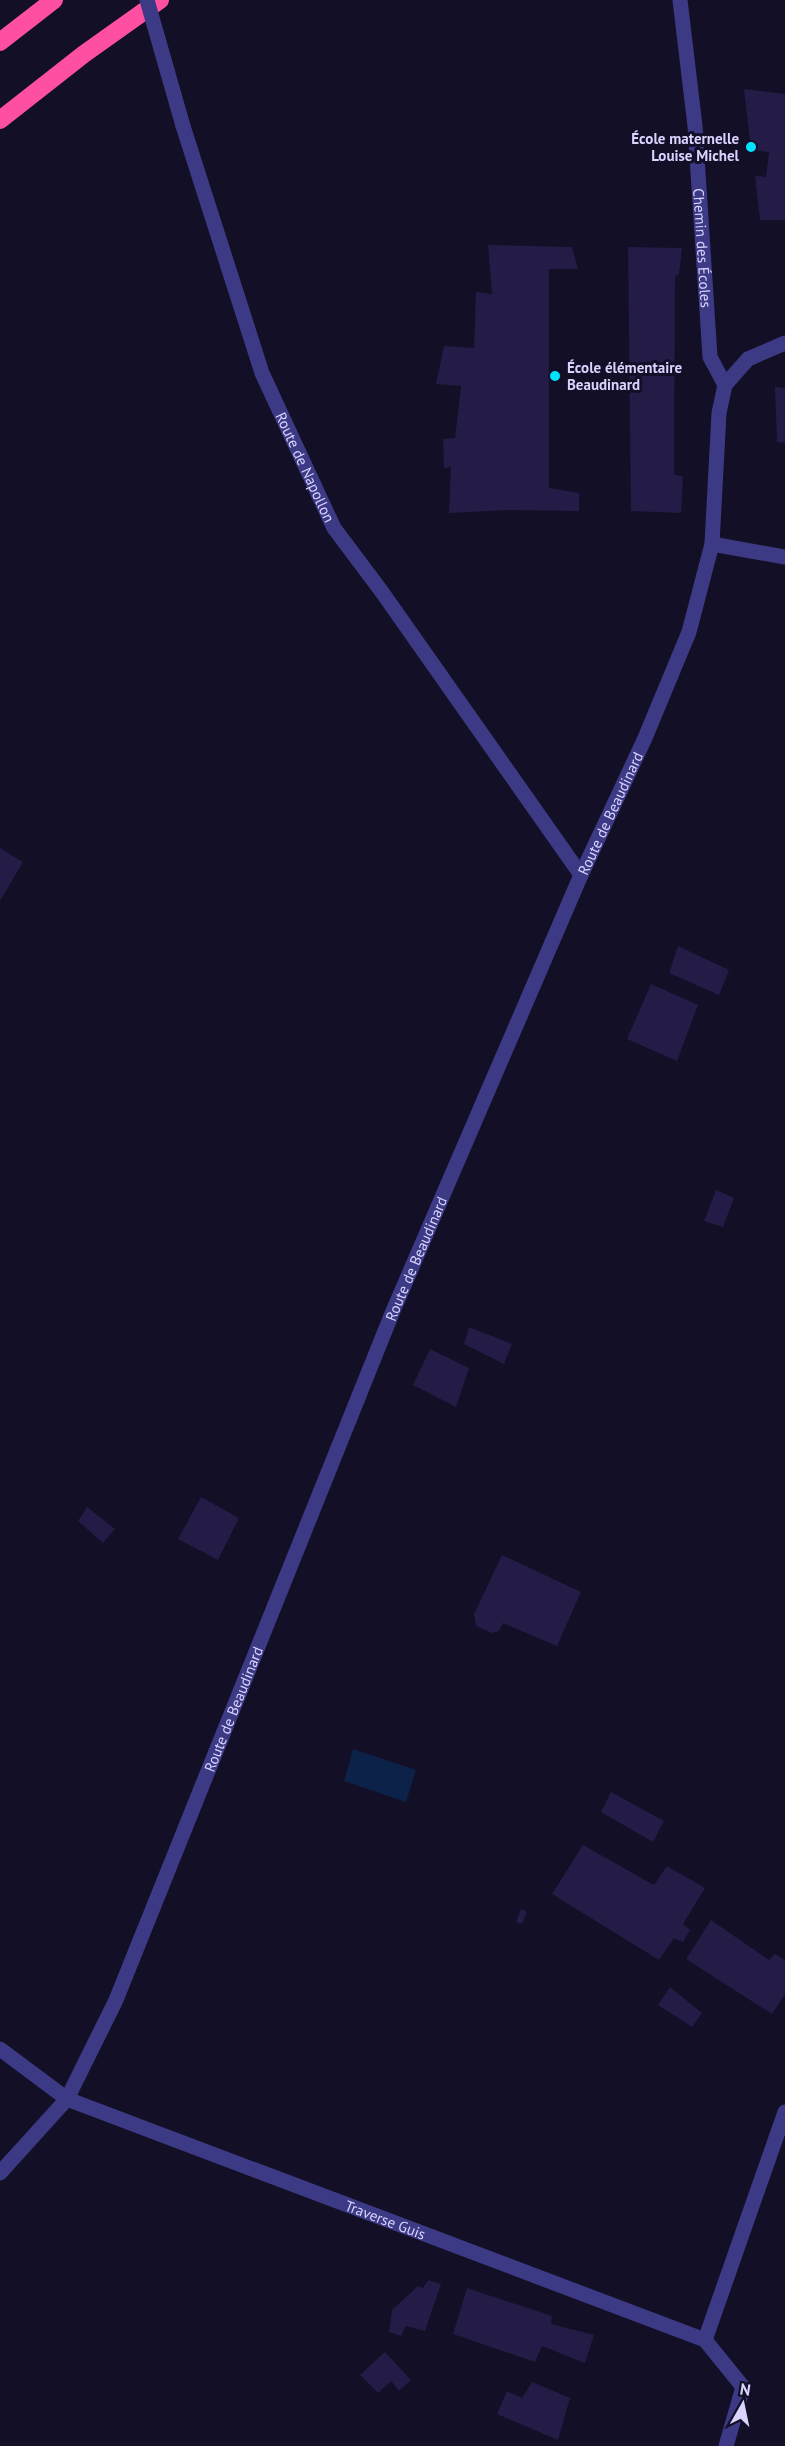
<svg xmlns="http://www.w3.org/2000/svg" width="785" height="2446" viewBox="0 0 785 2446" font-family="'PT Sans',sans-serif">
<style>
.water{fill:#0c2248}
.building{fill:#241b47}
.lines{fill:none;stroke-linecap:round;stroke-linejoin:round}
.service{stroke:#3d3a85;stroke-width:15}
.tertiary{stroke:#3d3a85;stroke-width:15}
.motorway{stroke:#ff4fa3;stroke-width:18}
.tertiary-bridge{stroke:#3d3a85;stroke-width:15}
.poi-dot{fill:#00e5ff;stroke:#130f26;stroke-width:2}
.labels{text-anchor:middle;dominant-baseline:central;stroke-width:6;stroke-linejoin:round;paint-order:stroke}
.poi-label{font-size:15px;font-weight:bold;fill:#d9d4ff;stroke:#130f26;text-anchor:end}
.street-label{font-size:15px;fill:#d9d4ff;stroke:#130f26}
</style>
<rect width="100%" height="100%" fill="#130f26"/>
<path class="water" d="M353,1749L416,1770L406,1802L344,1781Z"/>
<path class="building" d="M744,89L785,94V220H760L755,176L766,177L769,152L751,150Z
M488,245L572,247L578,269H549V488L579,493V511L508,510L449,513L451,467L444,468L443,439L455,438L461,386L436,384L444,346L474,348L476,292L492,294Z
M628,247L682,248L679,274L675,277L674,474L683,477L681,513L631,511Z
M775,387L785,388V443L777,442Z
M0,848L23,862L0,901Z
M678,946L729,970L719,995L669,973Z
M651,984L698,1005L677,1061L627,1039Z
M716,1190L734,1198L723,1227L704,1221Z
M469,1327L512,1344L504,1364L464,1344Z
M430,1349L469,1368L456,1407L413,1385Z
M201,1497L239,1518L218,1560L178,1539Z
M87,1507L115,1529L103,1543L78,1521Z
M502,1555L581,1592L557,1646L503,1623L499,1631L492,1633L476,1626L474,1614Z
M611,1792L664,1821L653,1842L601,1812Z
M583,1845L654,1885L667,1866L705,1888L683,1924L690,1930L683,1942L674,1938L659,1960L552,1894Z
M521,1909L527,1912L522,1924L516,1922Z
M711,1920L769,1960L775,1954L785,1960V1994L772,2014L686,1959Z
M670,1987L702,2013L692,2027L658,2005Z
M428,2280L441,2284L425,2331L406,2326L401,2336L389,2332L392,2310L418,2286L423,2288Z
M467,2288L552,2316L551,2324L594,2335L585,2363L542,2346L535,2362L453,2334Z
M385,2352L411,2380L399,2391L391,2381L378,2393L360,2375Z
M532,2382L570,2398L558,2440L497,2414L507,2391L522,2398Z"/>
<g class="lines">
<g class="service">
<path id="s1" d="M680,0L695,126L710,357L725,385"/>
<path d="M712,544L785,557"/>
<path id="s2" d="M0,2049L67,2099L705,2340L743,2387L726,2446"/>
<path d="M705,2340L785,2112"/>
</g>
<g class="tertiary">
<path id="s3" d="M183,126L262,373L334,528L382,592L581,875"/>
<path id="s4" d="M0,2173L67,2099L116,2000L393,1311L581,875L645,738L689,632L712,544L719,413L725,385L748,359L785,343"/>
</g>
<path class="motorway" d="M0,42L54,0
M0,120L84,54L160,0"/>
<path class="tertiary-bridge" d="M147,0L183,126"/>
</g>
<g class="poi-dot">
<circle cx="751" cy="147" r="6"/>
<circle cx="555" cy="376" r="6"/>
</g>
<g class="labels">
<g class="poi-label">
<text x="739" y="138">École maternelle<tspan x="739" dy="17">Louise Michel</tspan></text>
<text x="567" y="367" text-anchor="start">École élémentaire<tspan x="567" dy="17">Beaudinard</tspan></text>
</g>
<g class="street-label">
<text stroke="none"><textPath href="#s1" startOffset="249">Chemin des Écoles</textPath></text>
<text stroke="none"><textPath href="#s3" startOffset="363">Route de Napollon</textPath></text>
<text stroke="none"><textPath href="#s4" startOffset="1496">Route de Beaudinard</textPath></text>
<text stroke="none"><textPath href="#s4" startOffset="1010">Route de Beaudinard</textPath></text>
<text stroke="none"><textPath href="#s4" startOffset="524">Route de Beaudinard</textPath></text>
<text stroke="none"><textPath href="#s2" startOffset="424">Traverse Guis</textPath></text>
</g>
</g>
<g transform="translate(743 2404) rotate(9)" stroke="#130f26" stroke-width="4.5" paint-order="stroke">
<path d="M0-4.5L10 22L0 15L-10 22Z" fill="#d9d4ff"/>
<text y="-9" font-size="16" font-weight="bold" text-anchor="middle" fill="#d9d4ff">N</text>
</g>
</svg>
